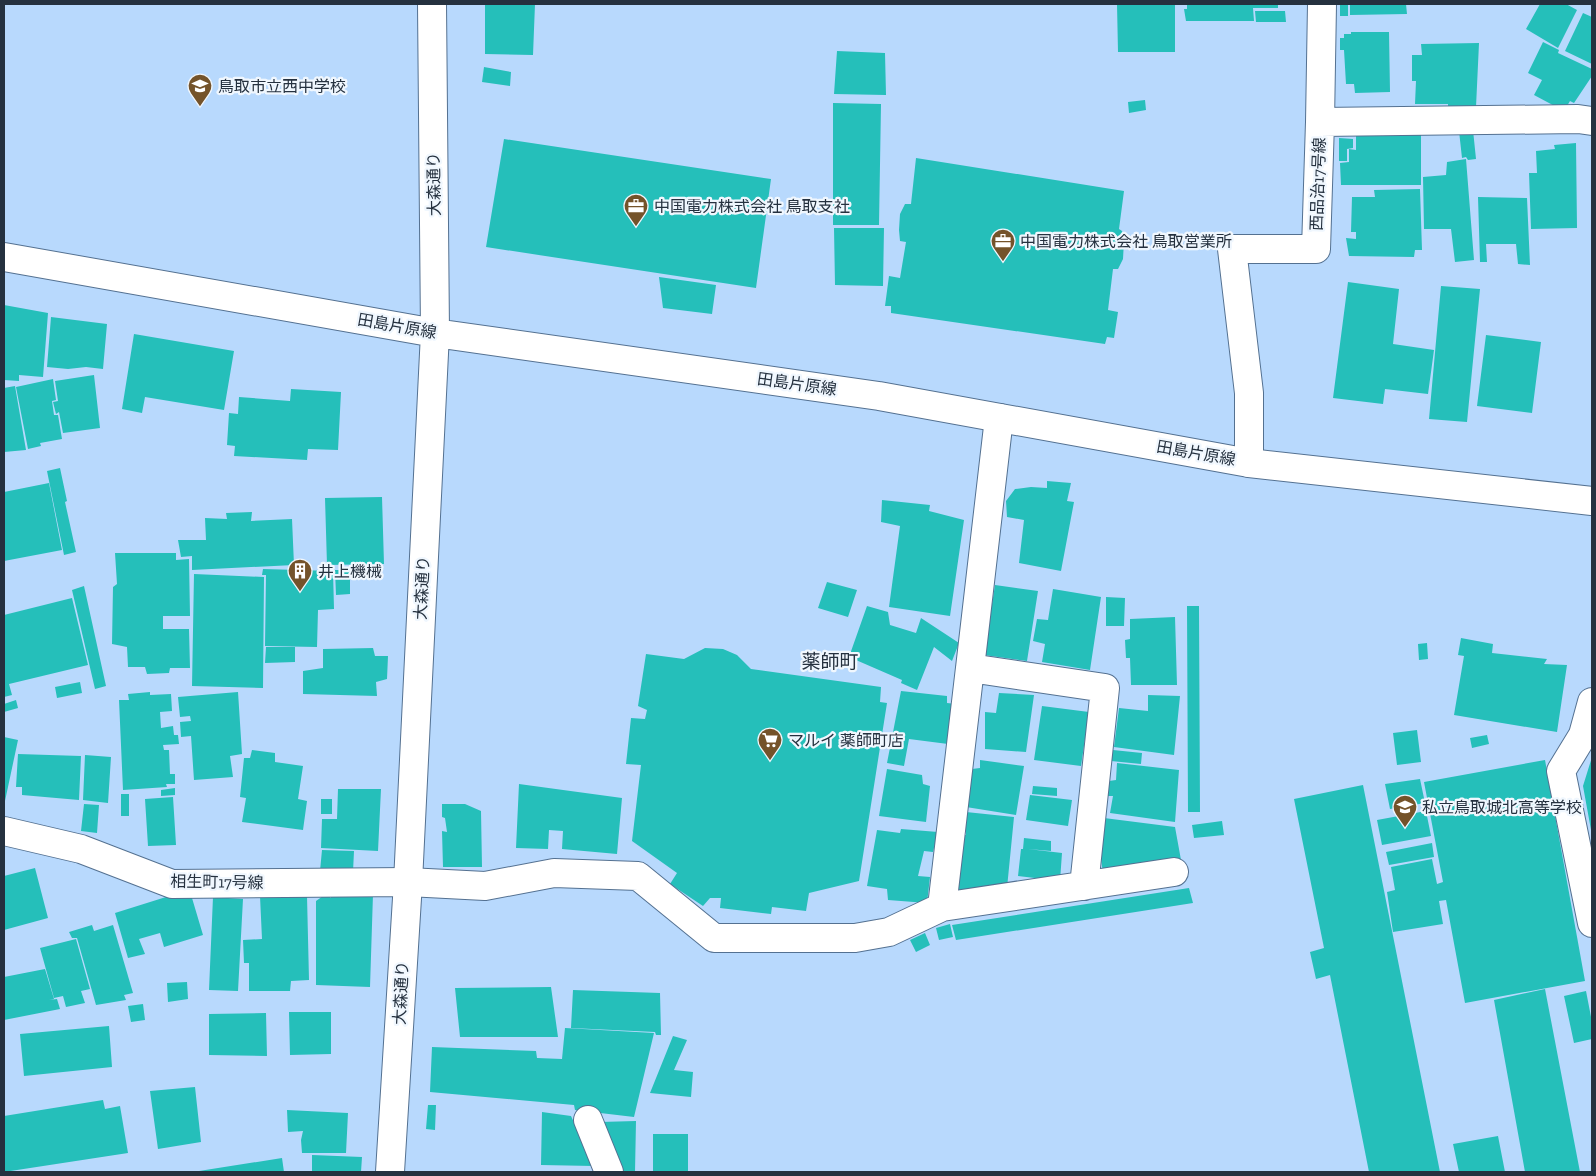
<svg xmlns="http://www.w3.org/2000/svg" width="1596" height="1176" viewBox="0 0 1596 1176" font-family="'Zilla Slab','Noto Sans JP',serif">
<style>
.building{fill:#25bfba}
.lines{fill:none;stroke-linecap:round;stroke-linejoin:round}
.street-casing{stroke:#547191;stroke-width:30}
.secondary-casing{stroke:#547191;stroke-width:30}
.street{stroke:#fff;stroke-width:28}
.secondary{stroke:#fff;stroke-width:28}
.labels{text-anchor:middle;dominant-baseline:central;stroke-width:4.5;stroke-linejoin:round;paint-order:stroke}
.poi-label{font-size:16px;fill:#25313f;stroke:#f0f7fe;text-anchor:start}
.street-label{font-size:16px;fill:#25313f;stroke:#f0f7fe}
.quarter-label{font-size:19px;fill:#25313f;stroke:#f0f7fe}
</style>
<rect width="100%" height="100%" fill="#b8d9fd"/>
<path class="building" d="M485,4H535L533,55L485,54Z
M1117,4H1175V52H1118Z
M1187,4H1278V8H1253L1254,21H1186L1184,9H1187Z
M1340,4H1348V16H1340Z
M1350,4H1406L1407,14L1350,15Z
M1540,4H1566L1577,10L1558,48L1526,29Z
M1255,11H1285L1286,22H1256Z
M1583,13L1592,17V64L1565,51Z
M1351,32H1389L1390,92L1355,93L1354,84H1346L1344,50H1340V38H1344V34H1351Z
M1543,42L1559,50L1558,53L1592,69V76L1574,103L1570,101L1564,111L1534,95L1542,80L1528,73Z
M1479,43L1476,107L1448,106V104H1415L1416,81H1412V55H1422L1421,44Z
M837,51L885,53L886,95L834,94Z
M484,67L511,72L510,86L482,82Z
M1145,100L1146,110L1129,113L1128,102Z
M833,103L881,104L879,225H833Z
M1421,129V185H1341L1340,163L1349,162V149L1356,150V134Z
M1473,130L1476,159L1468,160L1466,157L1462,158L1459,131Z
M1339,138L1353,139V148L1347,149V161H1339Z
M504,139L771,179L756,288L486,247Z
M1576,143L1577,228L1531,229L1529,173H1537L1536,151L1555,149L1554,145Z
M916,158L1124,191L1119,229L1122,231L1124,241L1123,259L1118,269H1113L1108,310L1118,312L1114,338L1107,337L1105,344L891,313V306H885L889,276L900,278L906,242L900,241L899,230L900,214L905,204H911Z
M1466,159L1474,260L1455,262L1451,229H1424L1423,177L1446,175L1447,162Z
M1420,189L1422,250H1415L1414,257L1349,256L1346,238L1356,239V232H1351L1352,197H1375L1374,190Z
M1478,197L1527,198L1530,265L1518,264L1516,244H1486L1487,262H1480Z
M834,228H884L883,286L835,285Z
M659,277L716,285L712,314L663,308Z
M1348,282L1399,289L1393,344L1434,350L1428,394L1385,389L1383,404L1333,398Z
M1441,286L1480,289L1467,422L1429,419Z
M4,305L48,313L43,377L19,375V381L4,380Z
M51,317L107,324L103,369L86,367L68,369L47,367Z
M134,334L234,351L224,410L145,397L142,413L122,409Z
M1486,335L1541,342L1532,413L1477,406Z
M94,375L100,428L63,433L59,412L56,414L53,402L58,401L55,381Z
M53,379L56,400L52,401L54,415H58L62,439L40,443L41,446L28,449L16,387Z
M15,386L26,450L4,452V388Z
M291,389L341,392L338,450L308,449L307,460L234,456L235,446L227,445L229,413L238,414L239,397L290,401Z
M60,468L67,501L65,502L76,552L64,555L47,471Z
M1047,481L1071,483L1067,501L1074,502L1061,571L1019,563L1024,520L1007,517L1006,501L1015,489L1031,487L1047,488Z
M49,483L62,550L4,561V492Z
M382,497L384,564L327,565L325,498Z
M882,500L930,505L929,511L964,520L950,616L889,607L900,526L881,522Z
M252,512L251,521L292,519L294,565L192,570V556L181,557L178,540H206L205,518L227,519L226,513Z
M115,553H176V560L189,559L190,616H163V629H189L190,668H170L169,673L147,674L145,667H128L127,647L112,644L113,587L117,584Z
M263,569L333,571L334,609L318,610L317,647L265,646L266,575H262Z
M335,570H350V594L336,595Z
M194,574L264,577L263,688L192,686Z
M827,582L857,590L848,617L818,608Z
M995,585L1038,591L1027,661L984,655Z
M84,586L106,686L95,689L72,590Z
M1053,589L1101,597L1090,670L1042,662L1045,644L1033,641L1037,619L1048,620Z
M1106,597L1125,598L1124,626H1106Z
M72,598L88,665L9,684L12,695L4,697V615Z
M867,606L888,612L890,625L916,633L921,618L959,643L952,661L934,647L917,690L901,683L902,680L849,657Z
M1187,606H1199L1200,812H1188Z
M1175,617L1177,685H1131L1130,658H1126L1125,640L1130,639V619Z
M1461,638L1493,644L1492,653L1547,659L1544,664L1567,665L1557,732L1454,715L1464,656L1458,655Z
M1427,643L1428,659L1419,660L1418,644Z
M266,647H295V662L265,663Z
M373,648L375,656H388L387,679L376,682L377,696L303,694V671L323,668V649Z
M705,648L723,649L737,655L751,669L881,687L880,702L887,703L859,881L809,893L806,911L772,907L771,914L720,908L721,898H710L703,906L670,884L677,873L632,841L641,765L626,764L631,718L645,719L647,710L638,706L646,654L684,659Z
M80,682L82,693L57,698L55,687Z
M901,691L947,696V703L956,704L948,744L909,739L904,766L887,763Z
M150,692V695L171,694L172,711L160,712L161,728L173,726L174,735H178L179,744L163,745L164,750H169L170,774H175V784H166L167,787L123,790L119,700H129L128,694Z
M238,692L242,754L230,756L233,777L194,780L191,736L181,737L180,722L191,721L190,716L180,717L178,697Z
M999,693L1034,695L1026,752L985,749V712L996,713Z
M1148,695L1180,696L1174,755L1114,747L1119,708L1148,711Z
M16,700L18,708L4,712V704Z
M1042,706L1089,712L1081,766L1034,760Z
M1417,730L1421,762L1397,765L1393,733Z
M1487,735L1489,744L1472,748L1470,738Z
M4,737L18,740L5,801H4Z
M252,750L275,753V762L303,766L298,799L307,801L303,830L242,822L246,798L240,797L244,758H250Z
M1113,750L1142,753L1141,764L1111,761Z
M18,754L81,756L79,800L22,795V787H16Z
M85,755L111,757L108,803L83,800Z
M1592,757V830H1591L1583,786Z
M980,760L1024,766L1016,815L966,807L972,769L980,768Z
M1545,760L1585,981L1465,1003L1446,900L1439,901L1443,924L1393,932L1387,892L1395,890L1391,867L1432,859L1437,884L1443,882L1424,782Z
M1117,763L1179,770L1175,822L1110,813L1113,796H1106L1109,781L1116,780Z
M887,769L922,775L923,784L930,786L926,822L879,816Z
M1420,779L1425,803L1390,809L1385,784Z
M519,784L622,798L617,854L562,849L563,831L549,830L548,849L516,848Z
M1363,785L1440,1172H1369L1330,975L1316,979L1310,952L1324,948L1294,799Z
M1033,786L1057,788V796L1032,794Z
M175,788V795L161,796V790Z
M338,789H381L378,851L321,848L322,819H337Z
M121,794H129V816H121Z
M1030,795L1072,800L1068,826L1026,820Z
M173,797L176,845L148,846L145,799Z
M321,799H332V814H321Z
M84,804L99,805L97,833L81,831Z
M442,804H465L481,811L482,867H443L442,831L447,832L445,818L442,817Z
M1426,811L1431,836L1382,845L1377,820Z
M966,812L1014,817L1007,888L955,896L963,835H966Z
M1104,818L1175,827L1181,860L1103,873L1100,852Z
M1222,821L1224,835L1194,838L1192,825Z
M901,829L938,832L933,852L924,851L918,876L930,877L927,903L888,900L887,889L867,886L877,830L900,833Z
M1024,838L1051,841V851L1028,849L1062,853L1060,881L1018,876L1021,849H1023Z
M1432,843L1434,857L1389,865L1386,852Z
M322,850L354,851L353,872L320,871Z
M35,868L48,918L4,930V876Z
M1189,888L1193,903L956,940L952,925Z
M330,890L373,894L370,987L316,985V901L326,894L331,898Z
M260,896H307L309,980L291,981L290,991H249V963H244L243,940L262,939Z
M166,897L192,898L203,935L164,947L160,933L139,939L145,954L128,958L115,913Z
M213,897L243,899L238,991L209,990Z
M950,924L953,937L939,940L936,928Z
M92,925L94,931L113,925L133,993L124,995L126,1000L96,1005L77,938H72L69,932Z
M925,933L930,945L916,952L910,940Z
M76,939L90,989L81,991L85,1003L66,1007L63,996L54,998L40,948Z
M45,969L54,999L49,1000L57,999L60,1009L4,1020V977Z
M187,982L188,999L168,1002L167,983Z
M551,987L558,1037H460L455,988Z
M1545,989L1580,1172H1525L1494,1000Z
M573,990L660,993L661,1035H656L655,1032L571,1028Z
M1586,991L1592,1022V1039L1574,1043L1564,996Z
M143,1004L145,1020L131,1022L128,1006Z
M289,1012H331V1054L290,1055Z
M266,1013L267,1056L209,1055V1014Z
M109,1026L112,1067L24,1076L20,1034Z
M565,1028L654,1033L634,1117L575,1110L574,1105L430,1092L432,1047L536,1051L537,1058L562,1059Z
M673,1036L687,1040L674,1070L693,1072L691,1097L650,1093Z
M195,1087L201,1142L158,1149L150,1091Z
M103,1100L105,1109L120,1106L128,1153L4,1172V1116Z
M428,1105H436L435,1130L426,1129Z
M287,1110L348,1113L346,1153H302L301,1140L303,1131L288,1132Z
M542,1112L571,1116L594,1166L541,1165Z
M636,1121L635,1172H620L600,1122Z
M653,1134H688V1172H653Z
M1498,1136L1505,1172H1459L1453,1144Z
M312,1155L362,1157L361,1172H312Z
M282,1158L284,1172H199V1171Z"/>
<g class="lines">
<defs>
<path id="street" d="M1320,122L1322,4
M999,418L970,668L1105,688L1084,886
M1249,463V393L1232,249H1316L1320,122L1578,119L1592,121
M1592,702L1583,735L1561,771L1592,923
M4,831L81,849L172,884L408,882L485,886L554,873L638,876L714,938H855L889,932L942,907L1174,872
M942,907L970,668
M588,1120L609,1172"/>
<path id="secondary" d="M4,257L435,333L879,396L1249,463L1592,501
M390,1172L408,882L435,333L432,4"/>
</defs>
<use href="#street" class="street-casing"/>
<use href="#secondary" class="secondary-casing"/>
<use href="#street" class="street"/>
<use href="#secondary" class="secondary"/>
</g>
<defs>
<symbol id="school-pin" viewBox="-11 -11 22 30"><path d="M0 17L-7.5 6A9.5 9.5 0 1 1 7.5 6Z" fill="#74532a" stroke="#f0f7fe"/><path d="M0-5L7-2L0 1L-7-2ZM-4 1L0 2.5L4 1V4Q0 6-4 4Z" fill="#fff"/></symbol>
<symbol id="office-pin" viewBox="-11 -11 22 30"><path d="M0 17L-7.5 6A9.5 9.5 0 1 1 7.5 6Z" fill="#74532a" stroke="#f0f7fe"/><path d="M-6-3h4V-5.5h4V-3h4V5H-6ZM-1-4.5V-3h2v-1.5ZM-6 0V1H6V0Z" fill="#fff"/></symbol>
<symbol id="building-pin" viewBox="-11 -11 22 30"><path d="M0 17L-7.5 6A9.5 9.5 0 1 1 7.5 6Z" fill="#74532a" stroke="#f0f7fe"/><path d="M-4-6H4V6H1V3H-1V6H-4ZM-2.5-4.3h1.7v1.8h-1.7ZM.8-4.3h1.7v1.8H.8ZM-2.5-1h1.7V.8h-1.7ZM.8-1h1.7V.8H.8Z" fill="#fff"/></symbol>
<symbol id="supermarket-pin" viewBox="-11 -11 22 30"><path d="M0 17L-7.5 6A9.5 9.5 0 1 1 7.5 6Z" fill="#74532a" stroke="#f0f7fe"/><path d="M-6-5.5h2.5l.6 2H6L4.5 2H-2.5L-4.4-4H-6ZM-1.5 3.2a1.3 1.3 0 1 0 .1 0ZM3 3.2a1.3 1.3 0 1 0 .1 0Z" fill="#fff"/></symbol>
</defs>
<g fill-rule="evenodd">
<use href="#school-pin" x="186" y="72" width="28" height="38"/>
<use href="#office-pin" x="622" y="192" width="28" height="38"/>
<use href="#office-pin" x="989" y="227" width="28" height="38"/>
<use href="#building-pin" x="286" y="557" width="28" height="38"/>
<use href="#supermarket-pin" x="756" y="726" width="28" height="38"/>
<use href="#school-pin" x="1391" y="793" width="28" height="38"/>
</g>
<g class="labels">
<g class="poi-label">
<text x="218" y="86">鳥取市立西中学校</text>
<text x="654" y="206">中国電力株式会社 鳥取支社</text>
<text x="1020" y="241">中国電力株式会社 鳥取営業所</text>
<text x="318" y="571">井上機械</text>
<text x="788" y="740">マルイ 薬師町店</text>
<text x="1422" y="807">私立鳥取城北高等学校</text>
</g>
<g class="street-label">
<text transform="translate(434 184) rotate(-91)">大森通り</text>
<text transform="translate(1318 184) rotate(-88)">西品治17号線</text>
<text transform="translate(397 326) rotate(10)">田島片原線</text>
<text transform="translate(797 384) rotate(8)">田島片原線</text>
<text transform="translate(1196 453) rotate(10)">田島片原線</text>
<text transform="translate(422 588) rotate(-87)">大森通り</text>
<text transform="translate(217 882) rotate(1)">相生町17号線</text>
<text transform="translate(401 993) rotate(-87)">大森通り</text>
</g>
<g class="quarter-label">
<text x="830" y="661">薬師町</text>
</g>
</g>
<rect width="1596" height="1176" fill="none" stroke="#25313f" stroke-width="10"/>
</svg>
